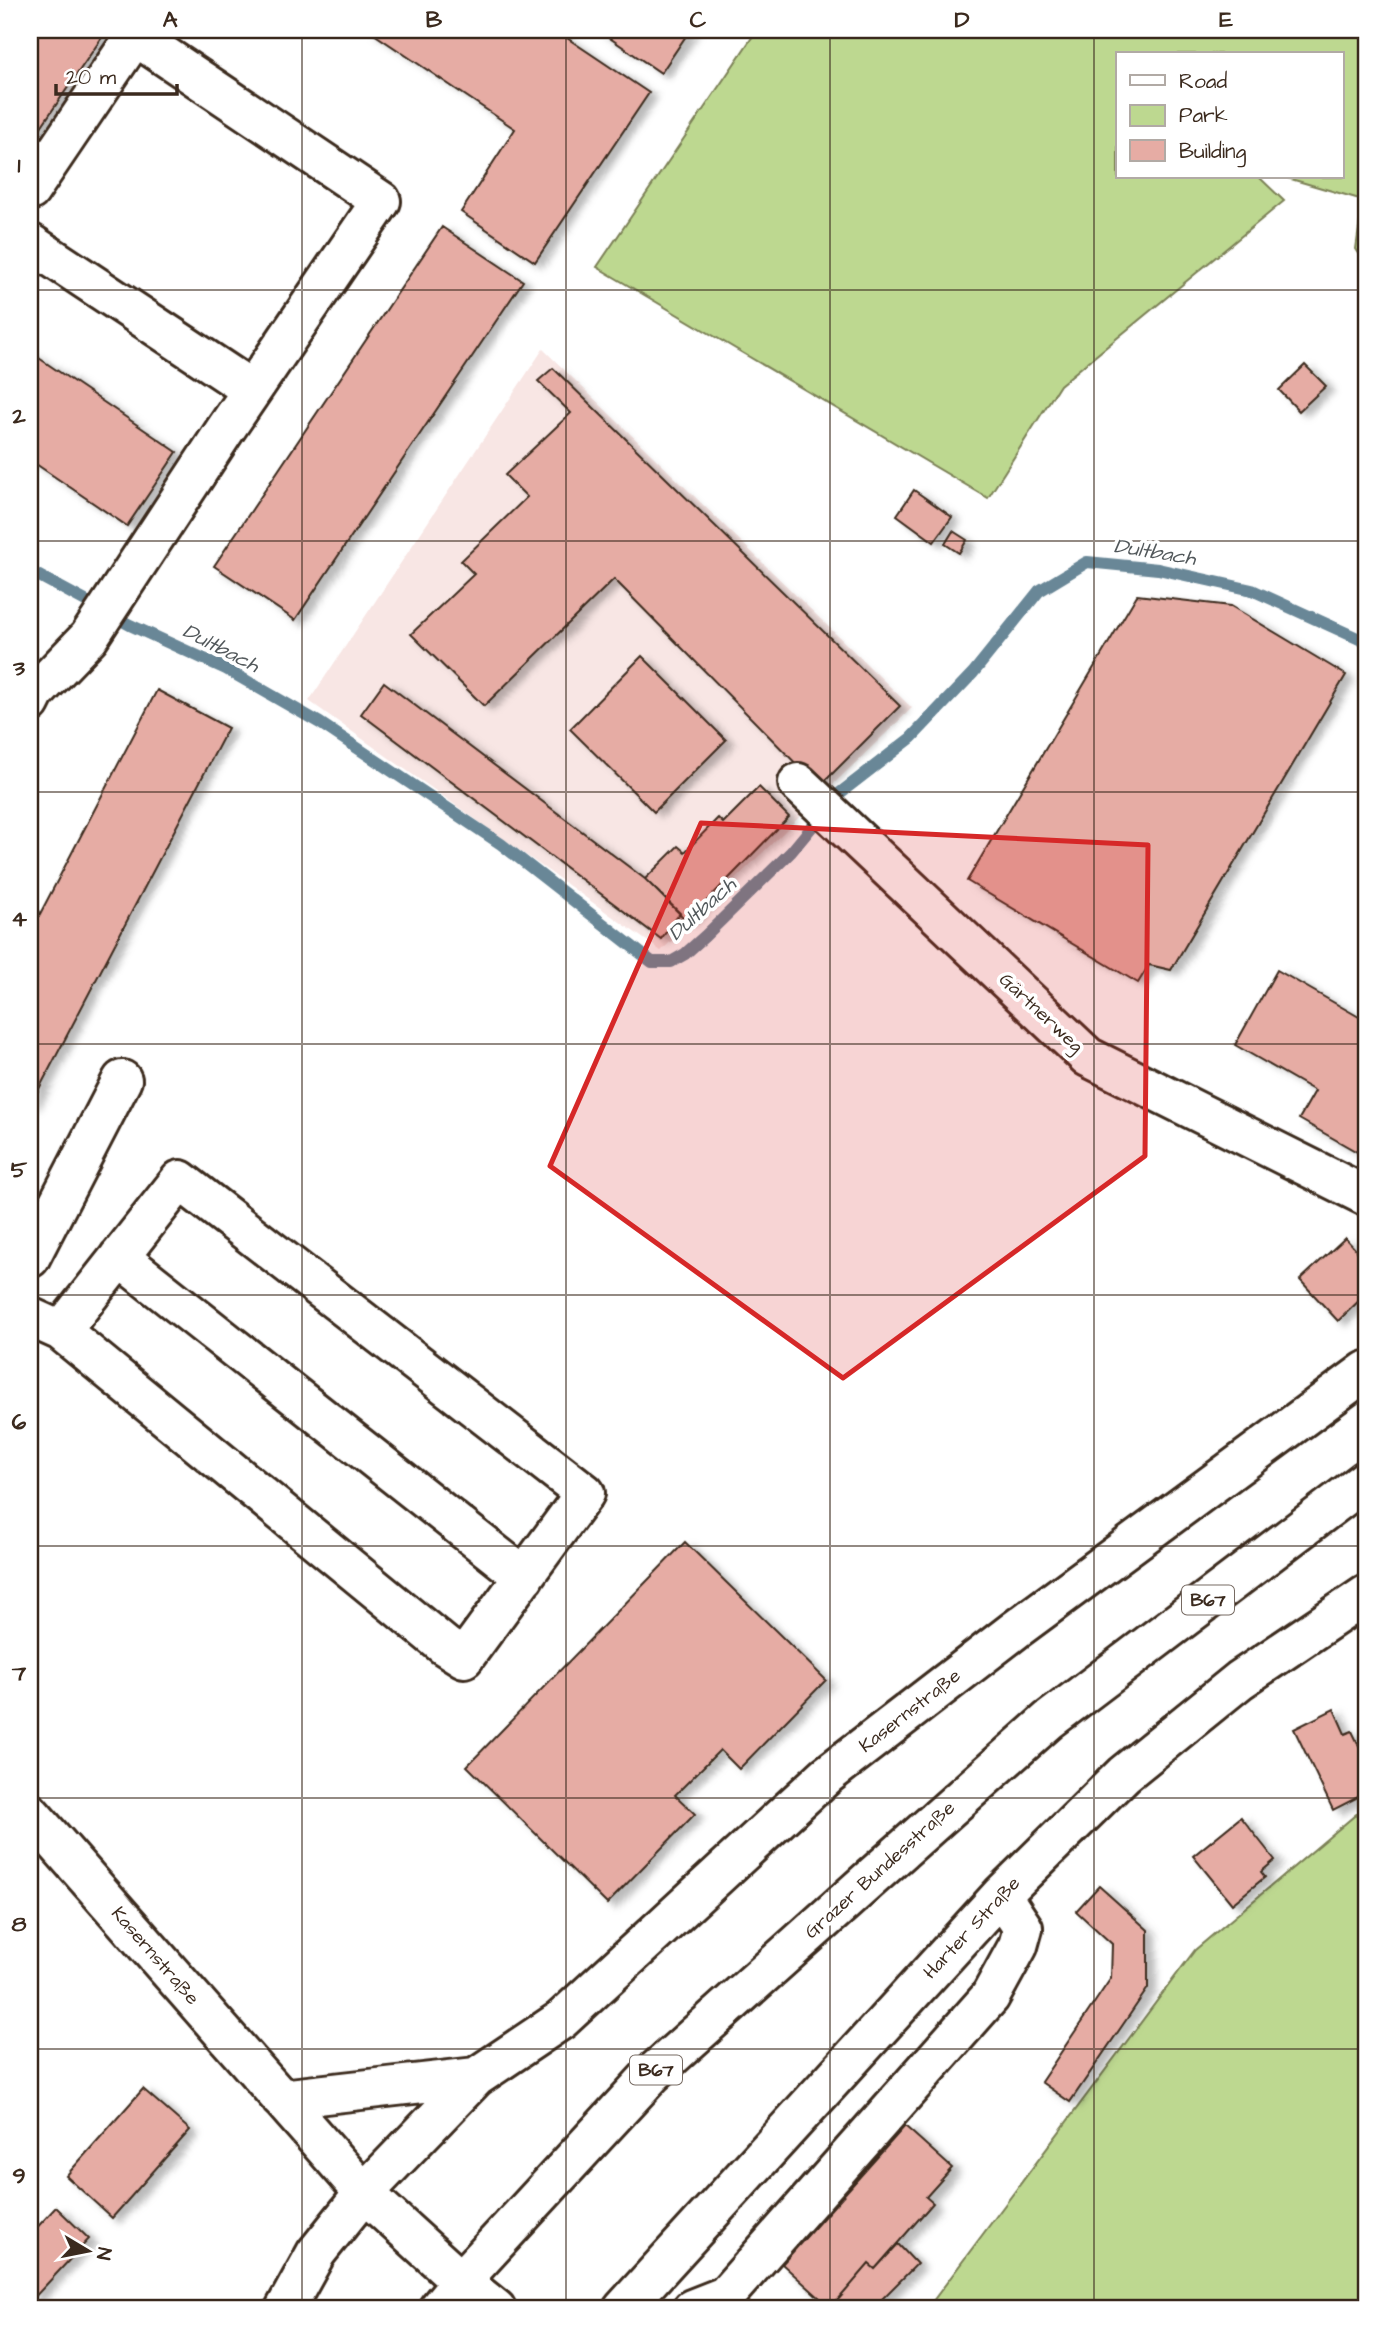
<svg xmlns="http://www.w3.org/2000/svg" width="1396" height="2339" viewBox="0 0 1396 2339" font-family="'Architects Daughter',sans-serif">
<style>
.built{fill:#f8e6e4}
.green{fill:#bdd890;stroke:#7c8157;stroke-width:2}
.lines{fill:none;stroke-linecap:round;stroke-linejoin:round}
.stream{stroke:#698797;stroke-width:12}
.building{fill:#e6aca4;stroke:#3b2a1e;stroke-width:2;filter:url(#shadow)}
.minor-casing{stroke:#3b2a1e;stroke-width:44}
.major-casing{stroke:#3b2a1e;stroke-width:44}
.minor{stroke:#fff;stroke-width:38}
.major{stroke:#fff;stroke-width:38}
.marked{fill:#d62828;fill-opacity:0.2;stroke:#d62828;stroke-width:5;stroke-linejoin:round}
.grid{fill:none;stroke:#3b2a1e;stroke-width:2;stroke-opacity:0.55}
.labels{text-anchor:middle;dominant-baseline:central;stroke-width:7;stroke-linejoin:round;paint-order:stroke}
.shield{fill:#fff;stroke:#766a62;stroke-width:2}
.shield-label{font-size:18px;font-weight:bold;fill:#3b2a1e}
.street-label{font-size:19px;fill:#3b2a1e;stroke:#fff}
.water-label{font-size:21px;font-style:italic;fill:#52585b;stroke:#fff}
.neatline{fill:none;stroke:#3b2a1e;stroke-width:2.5}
.grid-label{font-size:23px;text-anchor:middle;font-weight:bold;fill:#3b2a1e}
</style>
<defs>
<filter id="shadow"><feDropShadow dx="8" dy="4.5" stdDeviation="3.5" flood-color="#0004"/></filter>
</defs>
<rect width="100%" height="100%" fill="#fff"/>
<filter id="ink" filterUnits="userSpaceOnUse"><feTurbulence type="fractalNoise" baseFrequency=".0143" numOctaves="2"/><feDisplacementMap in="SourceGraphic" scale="14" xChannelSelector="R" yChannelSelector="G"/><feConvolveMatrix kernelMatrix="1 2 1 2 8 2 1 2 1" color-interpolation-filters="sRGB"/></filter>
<g filter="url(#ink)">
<path class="built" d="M543,349L912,708L661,951L309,701Z"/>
<path class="green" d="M757,30H1366V264L1356,249L1363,200L1284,177H1342V54H1118V177H1259L1284,201L1060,385L988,498L597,267Z
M1366,1806V2309H927L1195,1950Z"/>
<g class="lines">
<path class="stream" d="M30,571L130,625L226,669L320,723L501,844L652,962H671L685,954L705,936L791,852L840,793L911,738L973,673L1039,591L1087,562L1158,569L1252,590L1366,642"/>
</g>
<path class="building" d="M30,30H107L30,143Z
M368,30H555L649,93L535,262L461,212L515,129Z
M598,30H690L661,73Z
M442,227L523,281L295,620L214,566Z
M30,352L177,452L127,526L30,460Z
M1305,365L1326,386L1299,411L1279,390Z
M553,368L900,706L819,787L614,579L484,706L411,634L474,574L461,561L527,497L505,475L571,413L538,381Z
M914,490L952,517L934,542L897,515Z
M953,531L967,540L959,553L945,544Z
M1137,595L1231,606L1346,675L1171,970L1149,965L1138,983L967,881Z
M642,656L726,740L654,812L570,729Z
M384,682L645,879L680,913L661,939L361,714Z
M157,690L228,728L30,1106V933Z
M759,787L789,817L687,921L645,879L678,846L685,852L718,818L723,823Z
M1277,970L1366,1021V1157L1299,1119L1315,1091L1235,1045Z
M1345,1238L1366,1261V1294L1338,1321L1300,1280Z
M685,1542L826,1680L739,1769L720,1750L675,1795L695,1814L607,1904L467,1766Z
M1334,1709L1345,1734L1352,1731L1366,1760V1793L1333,1810L1294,1729Z
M1241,1817L1275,1860L1261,1872L1265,1877L1232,1904L1193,1856Z
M1099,1886L1148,1930V1988L1070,2102L1041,2082L1111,1978L1112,1944L1076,1911Z
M143,2089L190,2130L112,2218L66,2176Z
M905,2126L952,2168L926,2197L933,2203L875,2269L869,2264L831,2308L782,2264Z
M56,2207L89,2239L30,2302V2235Z
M898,2244L917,2264L872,2309H832L831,2308L869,2264L875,2269Z"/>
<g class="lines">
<defs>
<path id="minor" d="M30,191L139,30
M30,243L252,390
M30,703L35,693L89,637L225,430L381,201L135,36
M798,783L1088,1057L1366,1196
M119,1257L524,1577
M30,1258L122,1080
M30,1317L61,1331L180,1180L585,1493L464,1658L445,1646L61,1331
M30,1813L364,2193L461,2281L496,2309
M281,2099L476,2077
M285,2309L316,2253L364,2193L476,2077L561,2020L827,1775L1015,1630L1366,1371
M623,2309L1001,1895L1124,1774L1240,1680L1366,1595
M692,2309L725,2296L990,1997L1018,1946L1023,1928L1001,1895"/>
<path id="major" d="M438,2309L461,2281L652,2074L871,1878L1049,1720L1366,1480"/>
</defs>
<use href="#minor" class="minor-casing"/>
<use href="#major" class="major-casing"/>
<use href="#minor" class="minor"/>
<use href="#major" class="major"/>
</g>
</g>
<path class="marked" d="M701,823L1148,845L1145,1156L843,1378L550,1166Z"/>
<path class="grid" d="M302,30V2309M566,30V2309M830,30V2309M1094,30V2309M30,290H1366M30,541H1366M30,792H1366M30,1044H1366M30,1295H1366M30,1546H1366M30,1798H1366M30,2049H1366"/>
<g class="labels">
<g class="shield">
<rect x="1182" y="1585.5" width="52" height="29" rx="5"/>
<rect x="630" y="2055.5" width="52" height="29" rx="5"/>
</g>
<g class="shield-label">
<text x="1208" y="1600">B67</text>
<text x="656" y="2070">B67</text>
</g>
<g class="street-label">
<text transform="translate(1041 1013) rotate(43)">Gärtnerweg</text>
<text transform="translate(910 1711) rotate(-38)">Kasernstraße</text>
<text transform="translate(880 1870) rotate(-42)">Grazer Bundesstraße</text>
<text transform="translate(972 1928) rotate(-47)">Harter Straße</text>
<text transform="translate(155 1956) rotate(49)">Kasernstraße</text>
</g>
<g class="water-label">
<text transform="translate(1155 552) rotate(9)">Dultbach</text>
<text transform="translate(221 648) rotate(27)">Dultbach</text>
<text transform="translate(702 909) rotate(-42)">Dultbach</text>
</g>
</g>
<rect width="1396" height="2339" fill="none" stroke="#fff" stroke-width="77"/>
<rect x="1116" y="52" width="228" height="126" fill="#ffffff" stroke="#b1aaa5" stroke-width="2"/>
<rect x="1130" y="75" width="35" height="10" fill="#ffffff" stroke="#b1aaa5" stroke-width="2"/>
<text x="1179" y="88" font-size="21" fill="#3b2a1e">Road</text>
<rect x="1130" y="105" width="35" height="21" fill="#bdd890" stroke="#b1aaa5" stroke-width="2"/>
<text x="1179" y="122" font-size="21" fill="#3b2a1e">Park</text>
<rect x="1130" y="140" width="35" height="21" fill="#e6aca4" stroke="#b1aaa5" stroke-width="2"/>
<text x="1179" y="158" font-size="21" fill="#3b2a1e">Building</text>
<g transform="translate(88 2251) rotate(100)" stroke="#ffffff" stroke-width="5" paint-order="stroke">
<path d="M0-5L12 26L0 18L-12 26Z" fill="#3b2a1e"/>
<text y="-10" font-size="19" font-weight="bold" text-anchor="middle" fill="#3b2a1e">N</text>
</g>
<path d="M56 84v10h121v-10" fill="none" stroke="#3b2a1e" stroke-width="3.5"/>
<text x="66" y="84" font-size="21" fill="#3b2a1e" stroke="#ffffff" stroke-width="5" paint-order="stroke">20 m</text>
<rect x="38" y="38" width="1320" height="2262" class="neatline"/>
<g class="grid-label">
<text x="170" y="27">A</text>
<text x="434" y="27">B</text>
<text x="698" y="27">C</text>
<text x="962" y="27">D</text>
<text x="1226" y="27">E</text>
<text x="19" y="172">1</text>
<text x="19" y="423">2</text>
<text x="19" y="675">3</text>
<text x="19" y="926">4</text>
<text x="19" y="1177">5</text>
<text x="19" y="1429">6</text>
<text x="19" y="1680">7</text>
<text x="19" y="1931">8</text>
<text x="19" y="2183">9</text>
</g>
</svg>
